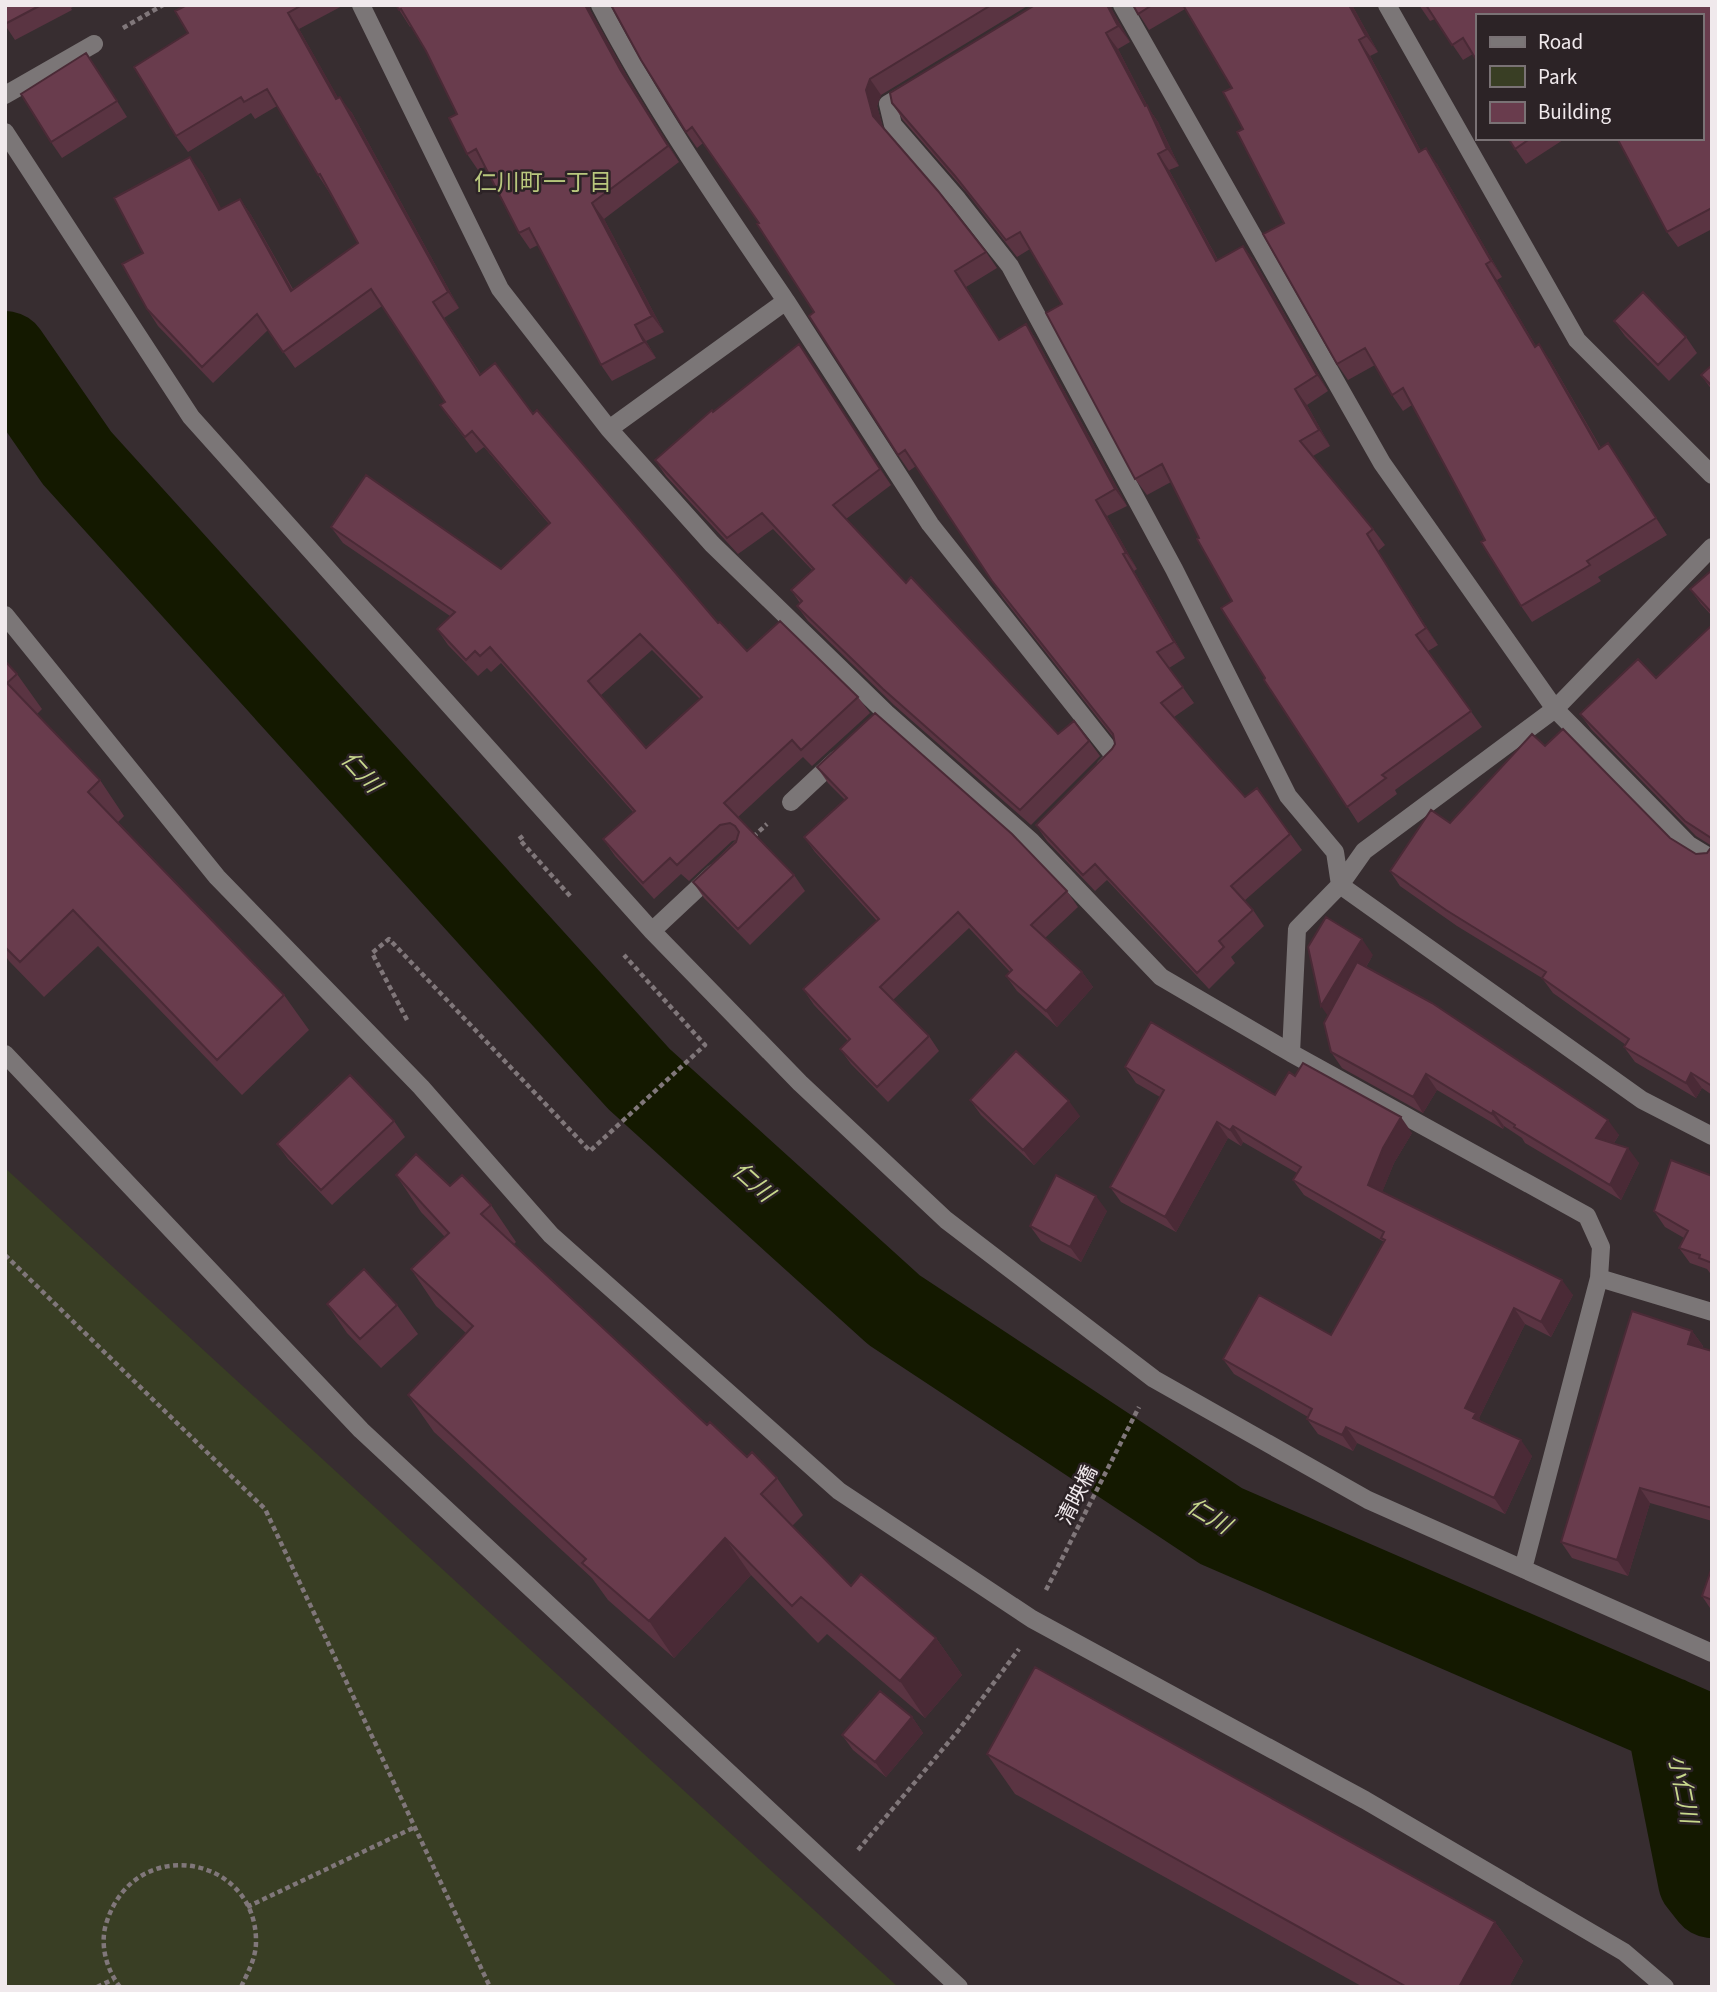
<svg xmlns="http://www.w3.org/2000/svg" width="1717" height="1992" viewBox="0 0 1717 1992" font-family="'Source Sans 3','Noto Sans JP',sans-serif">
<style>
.green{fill:#393e24}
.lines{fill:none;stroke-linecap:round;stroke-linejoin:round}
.river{stroke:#141900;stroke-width:86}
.path{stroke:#80777a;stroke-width:4.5;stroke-dasharray:5 3.5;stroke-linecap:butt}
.minor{stroke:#7b7677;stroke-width:18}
.wall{fill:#5a3442;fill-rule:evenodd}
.shaded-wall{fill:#4a2a36}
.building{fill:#693c4d;stroke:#4a2a36;stroke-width:2;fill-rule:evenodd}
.labels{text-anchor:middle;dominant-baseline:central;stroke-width:5;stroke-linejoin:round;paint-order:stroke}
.street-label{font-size:21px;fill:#f0e9ec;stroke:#2c2326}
.neighbourhood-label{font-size:23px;fill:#b9c87d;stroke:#2c2326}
.water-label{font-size:23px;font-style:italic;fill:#c7d78c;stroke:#2c2326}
</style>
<rect width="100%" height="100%" fill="#372d30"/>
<path class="green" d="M5,1168L898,1987H5Z"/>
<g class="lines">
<path class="river" d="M5,354L77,458L639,1079L894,1310L1221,1526L1712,1739
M1669,1720L1701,1881L1712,1895"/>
<path class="path" d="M123,28L163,5
M523,836L519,839L571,897
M753,837L767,824
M407,1020L372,953L389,939L590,1151L705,1045L624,955
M5,1255L265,1509L490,1987
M1046,1590L1139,1407
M858,1850L958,1731L1019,1649
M247,1907L415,1827
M97,1987L114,1979
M120,1987C106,1969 99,1943 107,1921C136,1833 257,1856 256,1942C256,1958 248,1972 241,1987"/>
<path class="minor" d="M361,5L500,289L609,429L712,544L886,713L1031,841L1161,977L1291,1053L1587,1216L1601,1247L1599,1278L1712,1312
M600,5C654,109 720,204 786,301L609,429
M1122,5L1382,463L1555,709L1689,845L1712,859
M1387,5L1577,340L1712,475
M910,91L888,104L893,125L958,200L1010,266L1174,569L1288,796L1335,852L1340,885L1642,1100L1712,1136
M5,95L94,44
M5,132L191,417L652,931L800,1083L946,1220L1154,1379L1368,1500L1712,1653
M786,301L930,524L1115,757L1105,767
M5,615L217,877L421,1087L551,1235L839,1491L1032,1619L1365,1800L1624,1952L1665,1987
M791,802L837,759
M652,931L714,873
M1291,1053L1297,929L1340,885L1364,851L1555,709L1712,547
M5,1054L361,1430L959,1987
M1523,1569L1599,1278"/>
</g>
<path class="wall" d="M5,5H77L71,8L72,10L15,40L5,25Z
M187,5H344L299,29L338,98L352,113L459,308L444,318L481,374L533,414L718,623L747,651L858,697L870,713L812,766L803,757L738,817L794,875L805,891L750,945L704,898L693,882L736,840L732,841L689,881L681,874L654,899L615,856L603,839L633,812L501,663L491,672L487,668L478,676L448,645L437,629L450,616L343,543L331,527L501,569L549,524L484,447L476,453L452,422L440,405L445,402L382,306L295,368L268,330L213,383L158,326L147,309L143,253L202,173L221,209L240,199L251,215L293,289L358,243L329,192L318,175L277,106L255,119L251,113L188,152L176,136L188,33ZM652,650L700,699L646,748L600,696Z
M396,5H589L590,10L633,87L679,162L604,219L664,332L646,341L656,358L612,381L601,365L538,245L530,249L519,233L485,167L478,170L467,154L457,114L426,51L411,26L410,27Z
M611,5H1029L881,95L877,106L883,128L986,252L997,268L966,287L999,340L1026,324L1037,341L1127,506L1107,516L1137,569L1134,571L1185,658L1169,668L1194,703L1174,717L1245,797L1257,788L1302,850L1244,901L1253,910L1264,926L1231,957L1235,963L1209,989L1107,880L1095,891L1047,841L1036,825L1112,749L1115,744L1113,737L1003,598L916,466L909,471L898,455L814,312L759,223L703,143L697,148L686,132Z
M1133,5H1352L1378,52L1370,56L1421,151L1437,164L1502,277L1497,280L1536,346L1550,360L1601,448L1619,459L1667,535L1598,577L1601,581L1532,622L1521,606L1412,405L1403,411L1392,395L1375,365L1348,380L1337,364L1284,223L1243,129L1232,88L1185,9L1149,30Z
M1419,5H1712V229L1678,247L1667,232L1701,16L1473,54L1463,60L1435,19L1430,21Z
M1112,10L1130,42L1118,49L1149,109L1158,122L1179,166L1169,170L1218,260L1243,246L1255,262L1328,391L1307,405L1330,446L1313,456L1373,529L1385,545L1378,551L1438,645L1428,651L1482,727L1395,790L1397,794L1358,823L1265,678L1232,601L1171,482L1147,495L1135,479L1062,304L1030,249L1017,257L967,193L903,120L892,103Z
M97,69L127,117L62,158L51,142Z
M1508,138H1566L1526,164Z
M1614,321L1686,337L1697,353L1669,381L1625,336Z
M799,344L891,485L846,519L906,583L1058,734L1089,741L1100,756L1031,825L894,705L808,621L797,606L800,603L791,590L812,570L773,529L738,554L666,476L655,460L713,412Z
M1712,365V390L1701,375Z
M1712,570V616L1701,604L1690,589Z
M1712,625V1095L1702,1088L1696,1098L1635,1062L1624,1047L1626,1045L1553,993L1542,978L1457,926L1400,886L1390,871L1545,746L1670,838L1696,854L1707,853L1712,846L1696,836L1591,729L1580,714L1656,678Z
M5,661L17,674L42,709L37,714L100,780L124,816L118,822L284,995L309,1030L242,1095L98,946L44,997L9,961L5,955Z
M817,767L1067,891L1078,907L1045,938L1082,972L1093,987L1057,1027L1017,991L1006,976L1010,972L969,928L893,1000L929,1036L939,1051L888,1102L851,1064L840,1049L848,1041L814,1005L803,989L877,921L815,852L804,837L845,800L828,783Z
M1373,955L1366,967L1619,1135L1614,1143L1639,1163L1621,1200L1525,1143L1522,1138L1504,1126L1503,1129L1437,1090L1423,1113L1342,1068L1331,1052L1328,1016Z
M1125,1067L1275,1095L1412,1133L1394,1163L1382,1192L1573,1295L1551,1337L1525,1324L1479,1418L1482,1423L1532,1456L1505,1514L1357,1443L1353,1451L1318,1434L1307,1419L1308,1417L1234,1374L1223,1359L1331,1335L1384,1242L1304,1195L1293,1180L1297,1173L1243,1142L1241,1146L1228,1138L1176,1232L1121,1202L1110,1187L1160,1097L1136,1083Z
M970,1100L1080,1116L1034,1165L981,1115Z
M394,1121L405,1137L332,1205L288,1159L277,1144Z
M396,1175L450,1186L491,1205L516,1242L513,1245L707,1425L747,1457L777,1478L803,1515L792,1526L851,1586L936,1638L962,1675L925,1718L827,1634L818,1643L751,1575L674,1658L608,1600L592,1578L434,1432L408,1395L466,1333L436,1306L411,1269L445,1237L421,1212Z
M1712,1176V1274L1710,1273L1707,1269L1690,1263L1679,1248L1684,1238L1665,1227L1654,1211Z
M1107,1211L1081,1262L1041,1241L1030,1226Z
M327,1304L397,1305L418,1334L381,1368L347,1333Z
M1692,1331L1703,1346V1348L1712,1351V1521L1650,1503L1628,1576L1572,1558L1561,1542Z
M1712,1567V1611L1702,1596Z
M912,1717L923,1733L886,1777L853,1750L842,1735Z
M987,1754L1495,1922L1523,1961L1509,1987H1363L1015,1794Z"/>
<path class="shaded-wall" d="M585,5H589L590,10L633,87L679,162L668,146L621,71Z
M1107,5H1111L1112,10L1130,42L1118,26Z
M1349,5H1352L1378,52L1366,36Z
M288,13L299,29L348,115L336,99Z
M1106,33L1118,49L1149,109L1158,122L1179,166L1167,149Z
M1359,40L1370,56L1430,168L1419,152Z
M870,79L881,95L877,106L884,132L873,116L866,90Z
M340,97L352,113L459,308L448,292Z
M1426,148L1437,164L1502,277L1491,261Z
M1158,154L1169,170L1227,277L1216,261Z
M190,157L202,173L231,226L219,210Z
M240,199L251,215L302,307L291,291Z
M592,203L604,219L664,332L652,316Z
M1243,246L1255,262L1328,391L1317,375Z
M1486,264L1497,280L1546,363L1535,347Z
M955,271L966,287L1010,356L999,340Z
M1026,324L1037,341L1127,506L1115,489Z
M635,325L646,341L656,358L644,342Z
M799,344L810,359L891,485L880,469Z
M1539,344L1550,360L1610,465L1599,449Z
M1295,389L1307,405L1330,446L1319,430Z
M1608,443L1619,459L1667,535L1656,518Z
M1096,500L1107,516L1137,569L1126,553Z
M1367,534L1378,551L1438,645L1426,628Z
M1123,554L1134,571L1185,658L1174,642Z
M1362,939L1373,955L1332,1022L1321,1006Z
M1082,972L1093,987L1057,1027L1046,1011Z
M1691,1073L1702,1088L1696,1098L1686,1083Z
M1426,1074L1437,1090L1423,1113L1413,1097Z
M1069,1101L1080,1116L1034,1165L1023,1150Z
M1493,1111L1504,1126L1503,1129L1492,1114Z
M1401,1117L1412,1133L1394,1163L1379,1200L1368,1185L1383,1148Z
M1608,1120L1619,1135L1607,1153L1596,1138Z
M1217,1122L1228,1138L1176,1232L1165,1217Z
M1233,1126L1243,1142L1241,1146L1230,1130Z
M1628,1148L1639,1163L1621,1200L1610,1185Z
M1096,1196L1107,1211L1081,1262L1070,1247Z
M1562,1280L1573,1295L1551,1337L1541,1322Z
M1514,1308L1525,1324L1479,1418L1487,1429L1484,1434L1465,1408Z
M1692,1331L1703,1346L1699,1359L1688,1344Z
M1346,1427L1357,1443L1353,1451L1342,1435Z
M1521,1440L1532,1456L1505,1514L1494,1498Z
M1640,1488L1650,1503L1628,1576L1617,1560Z
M725,1538L751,1575L674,1658L649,1621Z
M936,1638L962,1675L925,1718L900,1681Z
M912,1717L923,1733L886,1777L875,1762Z
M1495,1922L1523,1961L1509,1987H1459Z"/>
<path class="building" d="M5,5H41L5,24Z
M187,5H302L288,13L336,99L340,97L448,292L433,302L480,375L495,363L533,414L537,410L718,623L720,622L747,651L780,621L858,697L801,750L792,740L724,803L794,875L738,929L693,882L736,842L739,832L735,826L730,823L720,825L677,865L670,858L643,883L603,839L635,811L490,647L480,656L475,651L466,660L437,629L455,612L331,527L366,475L501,569L550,523L472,431L465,437L440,405L445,402L371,289L283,352L257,314L202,367L147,309L122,264L143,253L114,198L190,157L219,210L240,199L291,291L358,243L320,174L318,175L267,89L244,102L241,97L176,136L134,67L188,33L175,11ZM640,634L702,697L646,748L588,681Z
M396,5H585L621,71L668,146L592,203L652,316L635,325L644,342L601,365L529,228L519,233L476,149L467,154L449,118L457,114L426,51L401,9L399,10Z
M611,5H991L870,79L866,90L873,116L938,191L986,252L955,271L999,340L1026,324L1115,489L1096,500L1126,553L1123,554L1174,642L1157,652L1183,687L1161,703L1245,797L1257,788L1290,834L1231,886L1253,910L1219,941L1224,947L1197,973L1095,864L1083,875L1036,825L1112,749L1115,744L1113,734L992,581L905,450L898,455L809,316L814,312L757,224L759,223L692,127L686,132L641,60Z
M1035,5H1107L1118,26L1106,33L1145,106L1147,105L1167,149L1158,154L1216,261L1243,246L1317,375L1295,389L1319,430L1300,441L1373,529L1367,534L1426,628L1416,635L1471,711L1382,775L1386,778L1347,807L1264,680L1265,678L1221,608L1232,601L1197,539L1199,538L1162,464L1135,479L1046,313L1062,304L1020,232L1006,240L955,176L892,103L890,93Z
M1133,5H1152L1138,14Z
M1183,5H1349L1366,36L1359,40L1419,152L1426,148L1491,261L1486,264L1535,347L1539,344L1599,449L1608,443L1656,518L1587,561L1590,565L1521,606L1481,542L1485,540L1403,388L1392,395L1365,348L1337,364L1263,234L1284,223L1237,132L1243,129L1223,92L1232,88Z
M1426,5H1712V208L1667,232L1617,138H1701V16H1477V61L1463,38L1452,45Z
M86,53L117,101L51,142L21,94Z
M1508,138H1531L1515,149Z
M1643,292L1686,337L1658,365L1614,321Z
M799,344L880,469L833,505L906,583L911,577L1058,734L1074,721L1089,741L1020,810L883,689L797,606L802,601L791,590L814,569L762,513L727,538L655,460L712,410L713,412Z
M1712,365V386L1701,375Z
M1712,570V613L1690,589Z
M1712,625V841L1711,838L1685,821L1580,714L1638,659L1656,678Z
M5,661L17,674L7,683L100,780L88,792L284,995L217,1060L73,910L20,962L5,947Z
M875,713L1012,834L1067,891L1031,925L1082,972L1046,1011L1006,976L1012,970L958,912L880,987L929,1036L877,1087L840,1049L850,1039L803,989L879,919L804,837L847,798L817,767Z
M1563,729L1670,838L1696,854L1707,853L1712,846V1086L1691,1073L1686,1083L1624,1047L1629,1039L1542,978L1546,972L1446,910L1390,871L1431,810L1450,823L1532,734L1545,746Z
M1326,917L1362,939L1321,1006L1308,947Z
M1357,962L1432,1003L1608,1120L1596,1138L1628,1148L1610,1185L1514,1127L1515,1125L1493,1111L1492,1114L1426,1074L1413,1097L1331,1052L1324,1023Z
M1151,1022L1275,1095L1289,1072L1295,1076L1303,1063L1401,1117L1383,1148L1368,1185L1562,1280L1541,1322L1514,1308L1465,1408L1476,1413L1473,1418L1521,1440L1494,1498L1346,1427L1342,1435L1307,1419L1312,1409L1223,1359L1259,1295L1331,1335L1385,1240L1381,1238L1384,1232L1293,1180L1301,1167L1233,1126L1230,1130L1217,1122L1165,1217L1110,1187L1164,1090L1125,1067Z
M1016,1051L1069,1101L1023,1150L970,1100Z
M350,1075L394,1121L321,1190L277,1144Z
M416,1154L450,1186L462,1175L491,1205L481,1214L707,1425L710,1422L747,1457L752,1452L777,1478L761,1494L851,1586L861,1574L936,1638L900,1681L801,1597L792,1606L725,1538L649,1621L582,1563L586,1559L408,1395L473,1326L411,1269L449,1233L396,1175Z
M1671,1160L1712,1176V1263L1699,1258L1700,1255L1679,1248L1688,1231L1654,1211Z
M1056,1175L1096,1196L1070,1247L1030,1226Z
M364,1269L397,1305L360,1339L327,1304Z
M1632,1311L1692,1331L1688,1344L1712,1351V1508L1640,1488L1617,1560L1561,1542Z
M1712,1567V1600L1702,1596Z
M1035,1667L1495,1922L1459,1987H1407L987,1754Z
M880,1691L912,1717L875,1762L842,1735Z"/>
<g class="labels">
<g class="street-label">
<text transform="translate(1077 1495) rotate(-63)">清映橋</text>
</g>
<g class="neighbourhood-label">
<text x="543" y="182">仁川町一丁目</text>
</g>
<g class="water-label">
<text transform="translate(361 772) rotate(48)">仁川</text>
<text transform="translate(753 1182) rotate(42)">仁川</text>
<text transform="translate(1209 1516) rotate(31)">仁川</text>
<text transform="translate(1683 1789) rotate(79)">小仁川</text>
</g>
</g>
<rect width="1717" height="1992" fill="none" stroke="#f0e9ec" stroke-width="14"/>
<rect x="1476" y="14" width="228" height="126" fill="#2c2326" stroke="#7a7275" stroke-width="2"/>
<rect x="1490" y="37" width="35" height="10" fill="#7b7677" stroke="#7a7275" stroke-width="2"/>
<text x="1538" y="49" font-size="21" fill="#f0e9ec">Road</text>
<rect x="1490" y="66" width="35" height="21" fill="#393e24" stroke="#7a7275" stroke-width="2"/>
<text x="1538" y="84" font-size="21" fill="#f0e9ec">Park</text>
<rect x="1490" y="102" width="35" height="21" fill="#693c4d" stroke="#7a7275" stroke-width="2"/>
<text x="1538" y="119" font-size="21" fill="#f0e9ec">Building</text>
</svg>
